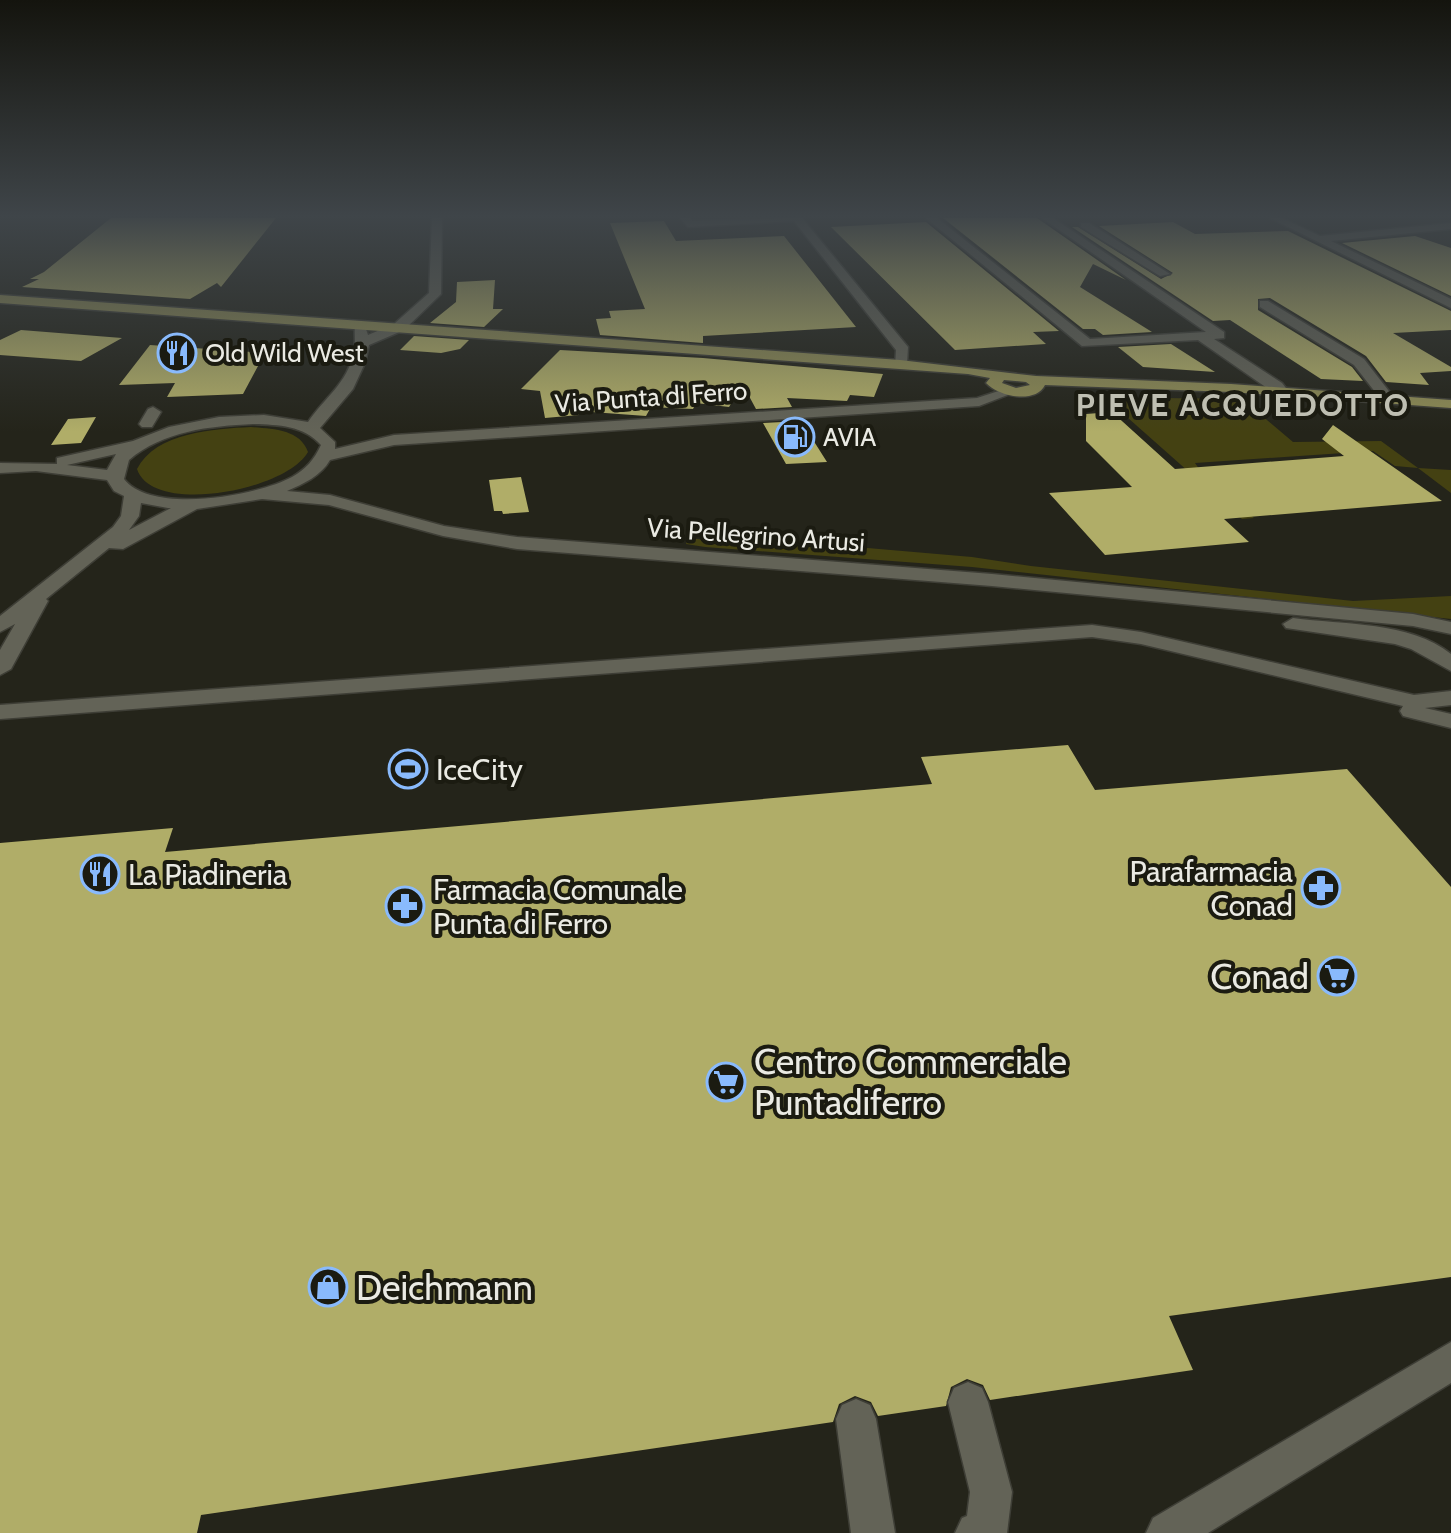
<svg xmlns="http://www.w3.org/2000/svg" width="1451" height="1533" viewBox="0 0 1451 1533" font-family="Cabin,sans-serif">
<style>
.green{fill:#444112}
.building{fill:#b0ad68}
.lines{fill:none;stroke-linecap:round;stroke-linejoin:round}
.minor-casing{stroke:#3e3e36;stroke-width:3}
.major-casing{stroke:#3e3e36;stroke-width:3}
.minor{fill:#636357;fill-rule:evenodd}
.major{fill:#8e8b55;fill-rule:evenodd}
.labels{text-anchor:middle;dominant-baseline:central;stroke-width:8;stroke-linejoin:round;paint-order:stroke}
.far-poi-label{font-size:26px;fill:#eaeae3;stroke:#1b1b11;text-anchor:start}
.far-street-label{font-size:26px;fill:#eaeae3;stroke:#1b1b11}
.poi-label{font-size:30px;fill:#eaeae3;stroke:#1b1b11;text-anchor:start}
.far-district-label{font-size:32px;font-weight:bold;letter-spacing:2px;fill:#bfbfb2;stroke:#1b1b11}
.near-poi-label{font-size:36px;fill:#eaeae3;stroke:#1b1b11;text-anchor:start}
</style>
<rect width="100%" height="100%" fill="#24241a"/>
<path class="green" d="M1160,398L1242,399L1293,442L1381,441L1418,468L1451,470V493L1418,468L1395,466L1373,451L1195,463L1204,476L1254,518L1242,519L1110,402Z
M251,427C273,429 300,429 308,452C286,491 152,516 137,469C156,432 214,429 251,427Z
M688,538L760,546L856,547L972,557L1031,566L1353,601L1451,596V619L972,567L705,547L686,544Z"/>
<path class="building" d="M111,218H276L221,287L217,283L190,299L22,287L39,279H30L44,272Z
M943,218H1037L1126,280L1093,264L1080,287L1152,332L1103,335L1095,329H1083Z
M664,221L676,241L784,236L856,327L703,336V343L600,335L596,319L611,318L609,311L645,309L610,223Z
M926,222L1059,331L1033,332L1046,344L955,350L831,227Z
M1173,222L1195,234L1288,231L1451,311V330L1393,333L1451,367V371L1420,373L1429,385L1386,382L1366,356L1270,298L1258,299V310L1352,367L1363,381L1321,379L1230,320L1213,321L1072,227H1078L1161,279L1173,273L1099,226Z
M1415,236L1451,248V296L1342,243Z
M495,280L493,309H503L484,327L430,323L456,302L457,282Z
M21,330L122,338L81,361L0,355V340Z
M414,336L469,340L460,349L441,353L400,350Z
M1171,344L1215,372L1143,367L1118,347Z
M150,345L265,353L243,394L167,397L175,383L119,385Z
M560,350L703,358L883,374L874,397L850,395L847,401L787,398L792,407L756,409L743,385L729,407L696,403L693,409L651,407L646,416L578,411L579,415L545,418L540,391L521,389Z
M1112,412L1175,469L1344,456L1322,439L1333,425L1442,501L1224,519L1249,542L1105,555L1049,493L1132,487L1086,441V414Z
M96,417L81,443L51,445L68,419Z
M801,421L827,462L786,464L763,423Z
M521,477L529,512L503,514L502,511H494L489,480Z
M1068,745L1095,790L1347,769L1451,887V1277L1169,1316L1193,1370L990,1400L983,1385L967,1379L951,1387L946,1406L878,1416L871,1402L855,1396L839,1404L833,1422L201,1515L197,1533H0V843L173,828L165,852L932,784L921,757Z"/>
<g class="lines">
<defs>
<path id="minor" d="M432,218H442L441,294L404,330L369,345L365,363L353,389L320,428L335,442V449L394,435L977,398L1011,387L1018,391L979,406L394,445L330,460C321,476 303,484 287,491L330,495L444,526L517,537L992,574L1413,614L1451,622V634L1413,626L992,586L517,549L443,536L329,505L262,499L197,509L123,549L109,548L46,599L48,601L11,669L0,675V650L15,624L0,632V616L113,527L121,516L124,496L114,491L107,480L36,471L0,473V463L57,464V458L133,441L169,427L219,417L264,415L308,422C325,397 347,384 354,352C356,343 354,334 355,326H365L368,335L394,324L429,293ZM253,424C278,425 303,425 321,445C314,460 306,469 292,477C257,496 152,515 124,479L129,460C163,431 210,426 253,424ZM116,454L107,470L67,465ZM141,503L168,508H171L129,530L139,516Z
M680,218H690L692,221L802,218L908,347L907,364L895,367L896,350L794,221L688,227Z
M926,218H937L1090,339L1206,332L1042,218H1053L1224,332V338L1214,339L1282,383L1289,392L1282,396L1277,395L1198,340L1082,346Z
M1270,218H1282L1320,236L1451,223V229L1331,241L1451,299V308Z
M1081,223H1089L1170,274L1160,276L1081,227Z
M1260,301H1268L1364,359L1395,399L1393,402H1383L1354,365L1260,307Z
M153,407L161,412L152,427H142L139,424L148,409Z
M1293,618C1343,625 1410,621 1451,654V671L1411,649L1395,644L1286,628L1283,624Z
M1092,625L1141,632L1414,695L1451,691V705L1425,708L1451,714V728L1403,716L1400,711L1403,706L1141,644L1092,637L0,719V705Z
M1451,1342V1383L1208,1533H1146L1153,1518Z
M968,1382L982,1388L988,1402L1012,1492L1007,1533H955L962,1518L967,1516L970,1492L948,1402L954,1388Z
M856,1399L870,1405L876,1419L895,1533H851L836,1419L842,1405Z"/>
<path id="major" d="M0,295L900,360L1036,376L1231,384L1451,400V408L1231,392L1045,385C1036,404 999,397 986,383L990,378L968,374L0,303ZM1004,380L1026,382L1030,385L1016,388L1002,383Z"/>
</defs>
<use href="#minor" class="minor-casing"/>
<use href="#major" class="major-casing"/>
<use href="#minor" class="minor"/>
<use href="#major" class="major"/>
</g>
<linearGradient id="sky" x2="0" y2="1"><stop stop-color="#14140e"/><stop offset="0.5" stop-color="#3f4549"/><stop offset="1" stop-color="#3f4549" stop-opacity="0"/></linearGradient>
<rect width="1451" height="432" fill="url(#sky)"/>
<defs>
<symbol id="restaurant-ring" viewBox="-11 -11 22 22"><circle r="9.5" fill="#1b1b11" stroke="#89bafc" stroke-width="1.5"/><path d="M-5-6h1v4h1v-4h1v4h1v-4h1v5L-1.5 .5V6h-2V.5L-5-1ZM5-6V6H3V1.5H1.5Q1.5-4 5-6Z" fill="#89bafc"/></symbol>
<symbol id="fuel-ring" viewBox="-11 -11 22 22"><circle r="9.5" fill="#1b1b11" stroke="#89bafc" stroke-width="1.5"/><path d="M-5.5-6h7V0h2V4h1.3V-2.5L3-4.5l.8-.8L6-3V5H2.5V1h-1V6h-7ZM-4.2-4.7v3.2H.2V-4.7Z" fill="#89bafc"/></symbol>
<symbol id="stadium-ring" viewBox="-11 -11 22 22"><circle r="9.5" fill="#1b1b11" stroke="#89bafc" stroke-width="1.5"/><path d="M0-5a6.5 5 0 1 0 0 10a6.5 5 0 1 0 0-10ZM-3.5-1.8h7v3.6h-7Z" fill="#89bafc"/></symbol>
<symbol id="pharmacy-ring" viewBox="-11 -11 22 22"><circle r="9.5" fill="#1b1b11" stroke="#89bafc" stroke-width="1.5"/><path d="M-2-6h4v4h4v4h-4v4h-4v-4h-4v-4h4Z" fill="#89bafc"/></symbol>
<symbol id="supermarket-ring" viewBox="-11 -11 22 22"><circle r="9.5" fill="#1b1b11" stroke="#89bafc" stroke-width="1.5"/><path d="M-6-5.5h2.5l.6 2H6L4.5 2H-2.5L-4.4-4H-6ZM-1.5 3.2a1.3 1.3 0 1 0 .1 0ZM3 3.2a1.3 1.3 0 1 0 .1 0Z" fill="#89bafc"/></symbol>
<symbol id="shop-ring" viewBox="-11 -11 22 22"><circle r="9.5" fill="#1b1b11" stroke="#89bafc" stroke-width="1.5"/><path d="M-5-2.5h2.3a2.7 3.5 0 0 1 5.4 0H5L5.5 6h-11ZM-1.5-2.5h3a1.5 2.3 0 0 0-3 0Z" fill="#89bafc"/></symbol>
</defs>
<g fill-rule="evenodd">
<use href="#restaurant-ring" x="155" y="331" width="44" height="44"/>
<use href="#fuel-ring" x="773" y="415" width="44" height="44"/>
<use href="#stadium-ring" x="386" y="747" width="44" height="44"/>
<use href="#restaurant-ring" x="78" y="852" width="44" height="44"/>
<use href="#pharmacy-ring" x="1299" y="866" width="44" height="44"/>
<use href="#pharmacy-ring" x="383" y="884" width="44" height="44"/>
<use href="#supermarket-ring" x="1315" y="954" width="44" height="44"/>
<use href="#supermarket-ring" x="704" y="1060" width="44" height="44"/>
<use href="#shop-ring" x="306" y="1265" width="44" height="44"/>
</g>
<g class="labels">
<g class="far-poi-label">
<text x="205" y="353">Old Wild West</text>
<text x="823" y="437">AVIA</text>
</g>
<g class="far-street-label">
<text transform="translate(651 397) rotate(-4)">Via Punta di Ferro</text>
<text transform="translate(756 535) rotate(4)">Via Pellegrino Artusi</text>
</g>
<g class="poi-label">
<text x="436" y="769">IceCity</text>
<text x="1293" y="871" text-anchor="end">Parafarmacia<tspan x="1293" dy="34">Conad</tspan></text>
<text x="128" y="874">La Piadineria</text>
<text x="433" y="889">Farmacia Comunale<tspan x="433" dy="34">Punta di Ferro</tspan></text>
</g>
<g class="far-district-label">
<text x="1243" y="404">PIEVE ACQUEDOTTO</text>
</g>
<g class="near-poi-label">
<text x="1309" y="976" text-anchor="end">Conad</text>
<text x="754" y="1061">Centro Commerciale<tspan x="754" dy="41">Puntadiferro</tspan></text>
<text x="356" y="1287">Deichmann</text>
</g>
</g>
</svg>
